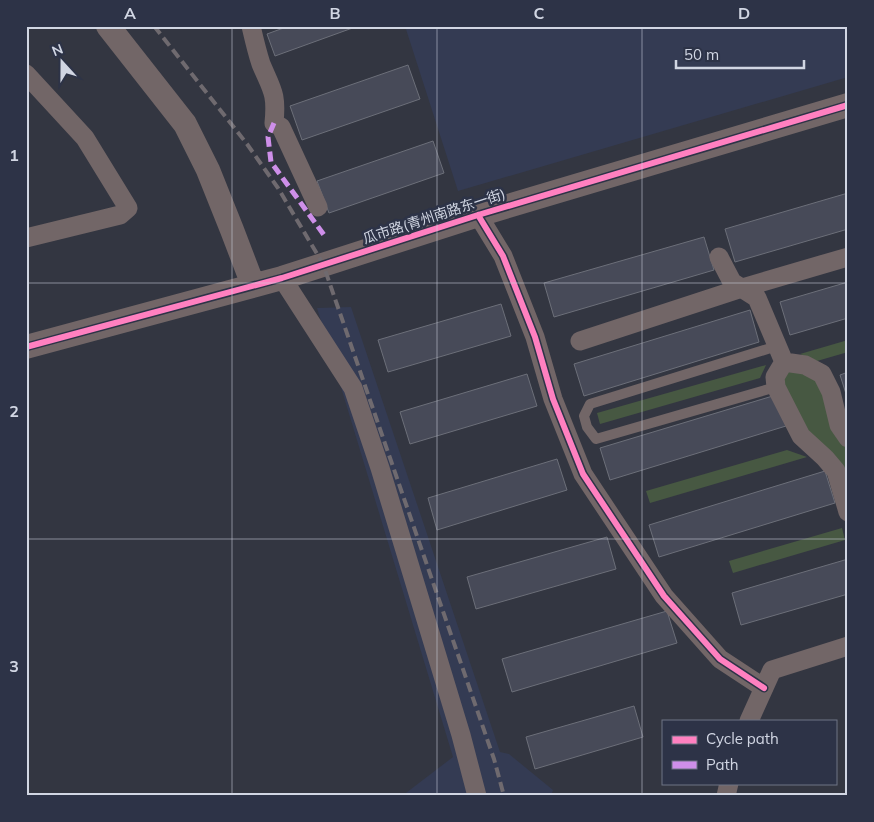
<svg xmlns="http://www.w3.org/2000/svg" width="874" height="822" viewBox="0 0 874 822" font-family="Mulish,'Noto Sans SC',sans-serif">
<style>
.built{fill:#343b53}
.green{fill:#475842}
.building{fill:#474a58;stroke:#6c6f79}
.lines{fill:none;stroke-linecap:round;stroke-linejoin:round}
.service{stroke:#726667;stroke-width:10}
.minor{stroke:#726667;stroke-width:19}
.tertiary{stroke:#726667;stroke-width:24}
.rail{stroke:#6f6a6f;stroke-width:4;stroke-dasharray:10 5;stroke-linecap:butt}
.quiet{stroke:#ce8fe9;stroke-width:5;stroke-dasharray:10 5;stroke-linecap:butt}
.cycleway-casing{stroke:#2d3347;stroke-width:9}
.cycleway{stroke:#ff80c0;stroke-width:6}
.grid{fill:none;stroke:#d1d6e3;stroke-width:1;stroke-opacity:0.55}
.labels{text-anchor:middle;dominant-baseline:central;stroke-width:5;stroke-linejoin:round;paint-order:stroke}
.street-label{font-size:14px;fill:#d1d6e3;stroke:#2d3347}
.neatline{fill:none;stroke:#d1d6e3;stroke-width:2}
.grid-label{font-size:16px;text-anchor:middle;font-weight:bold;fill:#d1d6e3}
</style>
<rect width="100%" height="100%" fill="#333641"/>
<path class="built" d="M405,26H848V77L458,191Z
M351,307L500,752L509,754L553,790L551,796H402L453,757L317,308Z"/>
<path class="green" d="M848,340V352L817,361L800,354Z
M784,362L822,374L848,438V512L843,501L776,387Z
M766,365L760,378L600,424L597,413Z
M787,450L807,457L650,503L646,491Z
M842,528L845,540L733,573L729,561Z"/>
<path class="building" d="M289,26H358L275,56L267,34Z
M408,65L420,99L302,140L290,106Z
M433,141L444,173L329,213L317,181Z
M848,193V229L735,262L725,229Z
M704,237L714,270L554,317L544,283Z
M848,282V318L790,335L780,302Z
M501,304L511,336L388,372L378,340Z
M750,310L759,342L584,396L574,364Z
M848,372V400L840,375Z
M527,374L537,406L410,444L400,412Z
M776,395L786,426L610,480L600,448Z
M557,459L567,490L437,530L428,498Z
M825,471L835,503L659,557L649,525Z
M607,537L616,569L476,609L467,577Z
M848,559V594L741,625L732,593Z
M667,611L677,643L512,692L502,659Z
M634,706L643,737L535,769L526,737Z"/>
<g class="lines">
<path class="service" d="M776,387L596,439L587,427L584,416L590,404L777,346"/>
<path class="minor" d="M251,26C254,39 257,52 261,64C272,90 277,93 274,123L281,127L318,207
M26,74L85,138L128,208L120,215L26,238
M478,215L503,256L535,337L553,399L583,474L664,596L720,659L764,688
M719,257L732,282L757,298L784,362
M282,278L353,388L380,468L461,735L477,796
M580,341L742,288L848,257
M784,362L775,377L776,387L801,436L825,458L836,471L848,512
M784,362L805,365L822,374L831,392L839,425L848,438
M749,721L772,670L848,646
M726,796L729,783"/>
<path class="tertiary" d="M108,26L185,124L208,170L232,230L253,285
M26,347L282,278L478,215L848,105"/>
<path class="rail" d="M154,26L247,144L278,188L323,264L494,759L504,796"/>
<path class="quiet" d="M274,123L268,137L271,162L324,235"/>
<defs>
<path id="cycleway" d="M478,215L503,256L535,337L553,399L583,474L664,596L720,659L764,688
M26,347L282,278L478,215L848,105"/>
</defs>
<use href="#cycleway" class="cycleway-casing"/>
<use href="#cycleway" class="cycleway"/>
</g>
<path class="grid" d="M232,26V796M437,26V796M642,26V796M26,283H848M26,539H848"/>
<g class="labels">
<g class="street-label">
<text transform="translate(434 216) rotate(-18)">瓜市路(青州南路东一街)</text>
</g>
</g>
<rect width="874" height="822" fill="none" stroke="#2d3347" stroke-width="55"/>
<rect x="662" y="720" width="175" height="65" fill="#2d3347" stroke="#6f7485"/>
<rect x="672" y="736" width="25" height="8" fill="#ff80c0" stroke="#6f7485"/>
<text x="706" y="744" font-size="15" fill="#d1d6e3">Cycle path</text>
<rect x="672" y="761" width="25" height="8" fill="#ce8fe9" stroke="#6f7485"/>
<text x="706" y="770" font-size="15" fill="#d1d6e3">Path</text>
<g transform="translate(62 62) rotate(339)" stroke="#2d3347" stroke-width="4" paint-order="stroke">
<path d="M0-4L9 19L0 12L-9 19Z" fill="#d1d6e3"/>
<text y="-8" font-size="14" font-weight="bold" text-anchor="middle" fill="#d1d6e3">N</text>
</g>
<path d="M676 60v8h128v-8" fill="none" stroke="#d1d6e3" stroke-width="2.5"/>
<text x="684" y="60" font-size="15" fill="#d1d6e3" stroke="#2d3347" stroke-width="4" paint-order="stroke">50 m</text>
<rect x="28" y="28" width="818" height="766" class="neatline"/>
<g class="grid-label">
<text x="130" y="19">A</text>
<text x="335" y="19">B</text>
<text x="539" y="19">C</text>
<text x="744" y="19">D</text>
<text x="14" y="161">1</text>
<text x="14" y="417">2</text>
<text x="14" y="672">3</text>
</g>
</svg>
